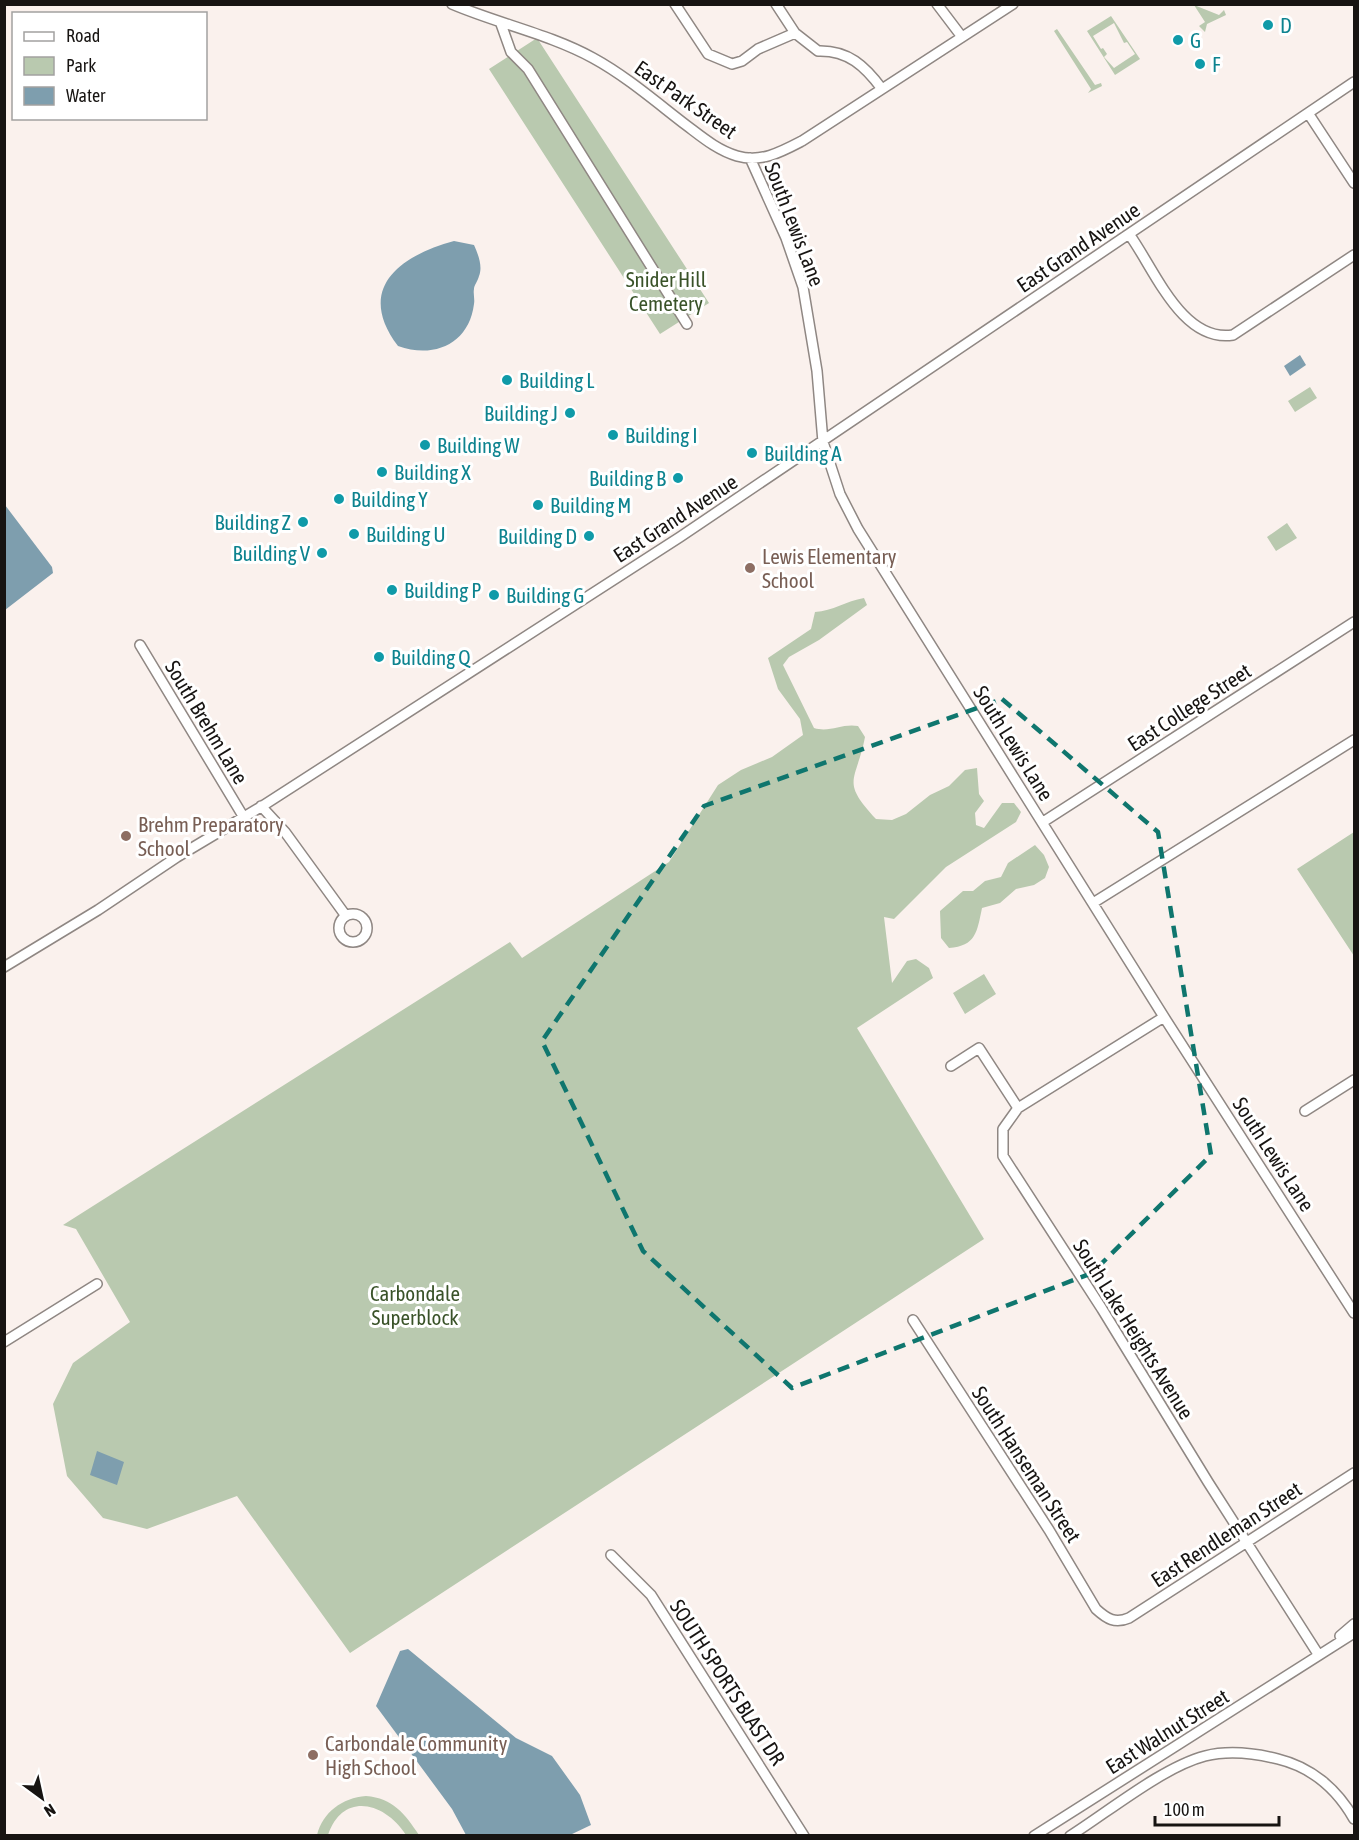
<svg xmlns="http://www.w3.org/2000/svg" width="1359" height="1840" viewBox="0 0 1359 1840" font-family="'Asap Condensed',sans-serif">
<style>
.green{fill:#b9c9af;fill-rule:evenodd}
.water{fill:#7e9eae}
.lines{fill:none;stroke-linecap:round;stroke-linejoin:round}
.minor-casing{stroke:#8f8783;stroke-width:12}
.minor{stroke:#fff;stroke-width:9}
.marked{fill:none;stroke:#0f766e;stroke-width:4.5;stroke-dasharray:12 8;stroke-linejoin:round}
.culture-dot{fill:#0f9aa8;stroke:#fff;stroke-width:2}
.education-dot{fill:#8d6e63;stroke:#fff;stroke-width:2}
.labels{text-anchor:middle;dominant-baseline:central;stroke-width:6;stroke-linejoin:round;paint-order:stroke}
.culture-label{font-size:21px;fill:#0d838f;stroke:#fff;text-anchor:start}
.street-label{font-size:21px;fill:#171412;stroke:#fff}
.park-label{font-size:21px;fill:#395228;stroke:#fff}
.education-label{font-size:21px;fill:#785e54;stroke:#fff;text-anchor:start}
</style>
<rect width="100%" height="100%" fill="#faf1ed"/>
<path class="green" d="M1194,5L1219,15L1224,10L1226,15L1207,24L1205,32L1199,26L1205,22Z
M1111,16L1140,59L1115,75L1087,31ZM1114,23L1124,43L1127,42L1135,54L1114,68L1104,57L1107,54L1103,48L1101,49L1093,36Z
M1057,29L1095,85L1101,83L1102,86L1088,93L1091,89L1054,31Z
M537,38L709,303L660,334L489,69Z
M1310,387L1317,398L1295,412L1288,401Z
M1287,523L1297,538L1276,551L1267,537Z
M864,598L867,605L819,640L789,657L783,665L814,728C830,733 842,723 858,726L865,737C856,783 840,780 876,819L892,820L906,814L930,795L949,786L965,770L977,768L979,794L984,801L975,813L976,825L984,828L1002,803H1014L1021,812L1016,822L946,867L894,919L884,917L892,983L907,961L916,959L929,968L933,978L857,1028L984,1239L350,1653L237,1496L147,1529L103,1518L67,1476L53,1404L73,1363L130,1322L76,1229L63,1225L510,942L522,958L669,862L718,785L741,770L772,757L803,735L800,719L778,689L768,658L811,629L815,612C833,611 846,601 864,598Z
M1354,832V956L1297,869Z
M1035,845L1044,855L1049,867L1045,878L1034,885L1016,889L1000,903L982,908C977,932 976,946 949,948L941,938L940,911L963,891H973L985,881L1001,877L1008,863Z
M984,974L996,994L965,1014L953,993Z
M366,1796C393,1798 405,1814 419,1835H406C385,1802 343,1791 328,1835H317C323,1812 342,1798 366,1796Z"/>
<path class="water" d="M454,241L474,245C478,254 483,266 479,276C478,281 474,285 474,289C473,294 475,299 474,304C469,344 434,359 398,346C355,289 399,256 454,241Z
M1300,355L1306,365L1290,376L1284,366Z
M5,505L52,567L53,573L5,610Z
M97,1451L124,1462L117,1485L90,1475Z
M408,1649L516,1738L552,1756L580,1795L591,1825L570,1835H466L452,1809L376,1706L400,1651Z"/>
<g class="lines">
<defs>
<path id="minor" d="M452,4C499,24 549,34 593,58C626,76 656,102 686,125C702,137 717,150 737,156C761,163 781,152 802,141L1013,4
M675,4L708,54L732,64L742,61L758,49L795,33
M776,4L795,33L818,51C848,50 865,66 882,89
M937,4L962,37
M501,24L511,52L528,69L687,324
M1308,113L1354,183
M750,158L786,238L803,287L817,371L823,442L840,494L858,529L1164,1017L1354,1313
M1129,234C1155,270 1182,343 1233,335L1354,255
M140,645L243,816
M261,806L285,832L346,916
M1043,822L1354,622
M1093,903L1354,740
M339 928a14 14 0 1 1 28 0a14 14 0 1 1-28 0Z
M4,967L98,910L177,857L264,805L680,537L1354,82
M1164,1017L1018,1108L1003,1129V1156L1102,1309L1208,1482L1318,1654
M951,1066L979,1048L1018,1108
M1305,1111L1354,1080
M913,1320L1049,1530L1096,1609C1107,1619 1115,1624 1129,1618L1354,1473
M4,1342L97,1284
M611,1555L651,1595L804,1836
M1340,1636L1354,1624
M1034,1836L1354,1633
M1070,1836C1108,1812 1163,1767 1205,1756C1229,1750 1254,1753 1278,1759C1311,1767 1337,1789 1354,1819"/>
</defs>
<use href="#minor" class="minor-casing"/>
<use href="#minor" class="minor"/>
</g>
<path class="marked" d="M1002,699L1158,832L1211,1155L1092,1273L792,1388L643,1251L542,1041L704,806Z"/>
<g class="culture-dot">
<circle cx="1268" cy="25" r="6"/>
<circle cx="1178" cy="40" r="6"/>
<circle cx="1200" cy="64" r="6"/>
<circle cx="507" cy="380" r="6"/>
<circle cx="570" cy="413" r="6"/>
<circle cx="613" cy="435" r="6"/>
<circle cx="425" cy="445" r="6"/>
<circle cx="752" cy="453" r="6"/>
<circle cx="382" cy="472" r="6"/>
<circle cx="678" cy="478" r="6"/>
<circle cx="339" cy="499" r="6"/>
<circle cx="538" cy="505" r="6"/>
<circle cx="303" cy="522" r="6"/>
<circle cx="354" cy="534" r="6"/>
<circle cx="589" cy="536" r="6"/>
<circle cx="322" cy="553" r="6"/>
<circle cx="392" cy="590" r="6"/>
<circle cx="494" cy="595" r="6"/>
<circle cx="379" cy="657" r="6"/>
</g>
<g class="education-dot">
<circle cx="750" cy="568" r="6"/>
<circle cx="126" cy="836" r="6"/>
<circle cx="313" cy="1755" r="6"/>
</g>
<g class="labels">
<g class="culture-label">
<text x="1280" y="25">D</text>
<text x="1190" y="40">G</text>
<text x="1212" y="64">F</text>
<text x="519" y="380">Building L</text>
<text x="558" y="413" text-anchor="end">Building J</text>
<text x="625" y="435">Building I</text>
<text x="437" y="445">Building W</text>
<text x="764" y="453">Building A</text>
<text x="394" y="472">Building X</text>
<text x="666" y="478" text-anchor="end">Building B</text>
<text x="351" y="499">Building Y</text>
<text x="550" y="505">Building M</text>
<text x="291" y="522" text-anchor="end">Building Z</text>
<text x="366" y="534">Building U</text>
<text x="577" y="536" text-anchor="end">Building D</text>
<text x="310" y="553" text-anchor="end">Building V</text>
<text x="404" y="590">Building P</text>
<text x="506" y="595">Building G</text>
<text x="391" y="657">Building Q</text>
</g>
<g class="street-label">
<text transform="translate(686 99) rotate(35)">East Park Street</text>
<text transform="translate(795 224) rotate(69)">South Lewis Lane</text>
<text transform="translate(1078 247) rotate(-34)">East Grand Avenue</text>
<text transform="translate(675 518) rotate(-33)">East Grand Avenue</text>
<text transform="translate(1189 707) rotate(-33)">East College Street</text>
<text transform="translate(207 722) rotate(59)">South Brehm Lane</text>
<text transform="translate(1014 743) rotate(58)">South Lewis Lane</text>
<text transform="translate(1274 1154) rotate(57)">South Lewis Lane</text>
<text transform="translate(1134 1329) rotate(58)">South Lake Heights Avenue</text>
<text transform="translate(1027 1464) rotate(57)">South Hanseman Street</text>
<text transform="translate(1226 1534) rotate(-33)">East Rendleman Street</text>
<text transform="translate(728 1682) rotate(57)">SOUTH SPORTS BLAST DR</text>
<text transform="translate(1167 1731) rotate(-32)">East Walnut Street</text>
</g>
<g class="park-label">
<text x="666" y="279">Snider Hill<tspan x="666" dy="24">Cemetery</tspan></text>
<text x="415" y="1293">Carbondale<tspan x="415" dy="24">Superblock</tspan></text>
</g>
<g class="education-label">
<text x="762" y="556">Lewis Elementary<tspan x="762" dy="24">School</tspan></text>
<text x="138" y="824">Brehm Preparatory<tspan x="138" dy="24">School</tspan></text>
<text x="325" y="1743">Carbondale Community<tspan x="325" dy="24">High School</tspan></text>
</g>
</g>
<rect width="1359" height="1840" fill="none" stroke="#171412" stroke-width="12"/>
<rect x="12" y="12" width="195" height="108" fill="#ffffff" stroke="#a2a1a0" stroke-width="1.5"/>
<rect x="24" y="32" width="30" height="9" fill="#ffffff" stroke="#a2a1a0" stroke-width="1.5"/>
<text x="66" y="42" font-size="18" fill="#171412">Road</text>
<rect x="24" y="57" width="30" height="18" fill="#b9c9af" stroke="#a2a1a0" stroke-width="1.5"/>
<text x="66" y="72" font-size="18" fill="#171412">Park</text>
<rect x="24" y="87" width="30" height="18" fill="#7e9eae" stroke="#a2a1a0" stroke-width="1.5"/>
<text x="66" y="102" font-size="18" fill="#171412">Water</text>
<g transform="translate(42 1798) rotate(147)" stroke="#ffffff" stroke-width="4.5" paint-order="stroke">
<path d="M0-4.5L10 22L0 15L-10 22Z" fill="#171412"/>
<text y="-9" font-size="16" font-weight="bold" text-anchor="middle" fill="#171412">N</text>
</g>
<path d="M1155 1816v9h124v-9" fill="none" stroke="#171412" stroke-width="3"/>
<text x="1164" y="1816" font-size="18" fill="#171412" stroke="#ffffff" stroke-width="4.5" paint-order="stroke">100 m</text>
</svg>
